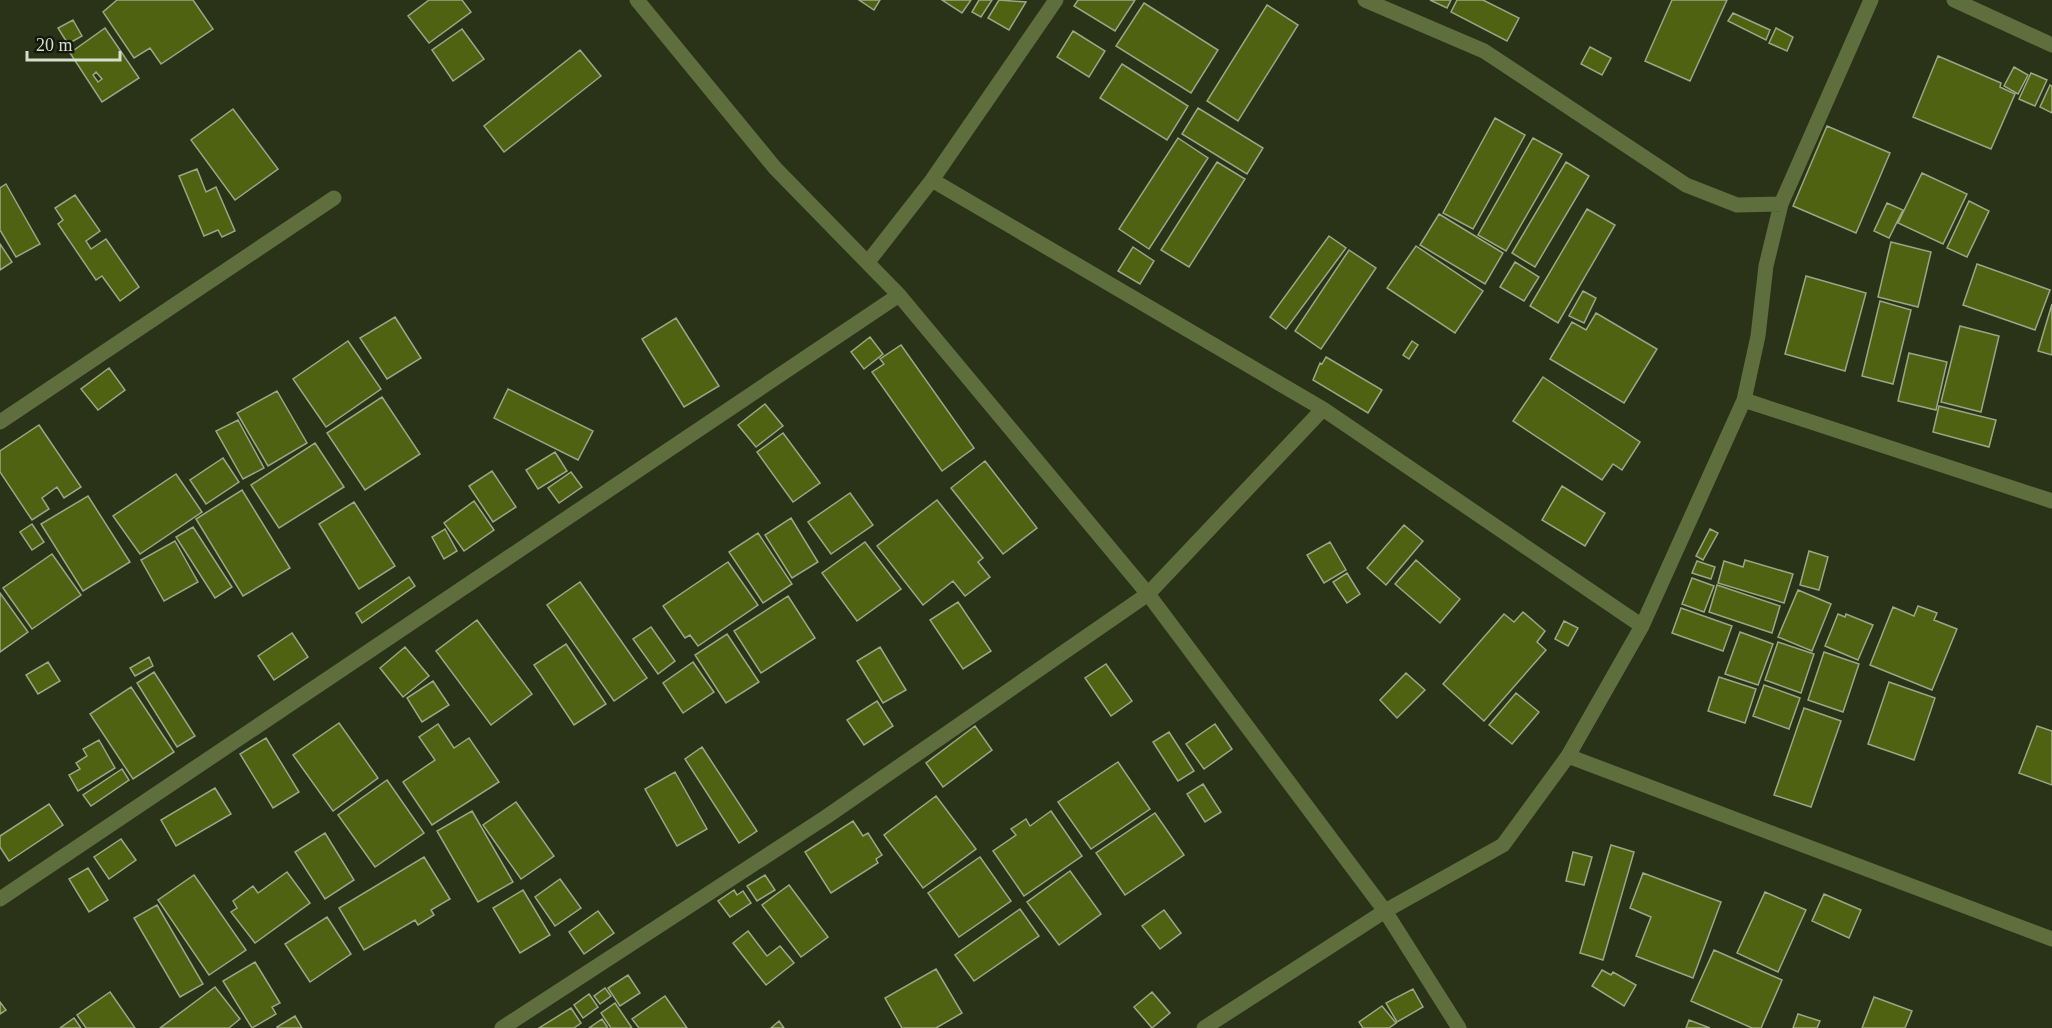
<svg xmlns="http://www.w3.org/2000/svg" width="2052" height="1028" viewBox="0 0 2052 1028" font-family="'Times New Roman',serif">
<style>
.building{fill:#4e6212;stroke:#9ba687;stroke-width:1.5;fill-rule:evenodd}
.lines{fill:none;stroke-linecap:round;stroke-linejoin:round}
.minor{stroke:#5f6e3d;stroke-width:15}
</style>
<rect width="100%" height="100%" fill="#2a3217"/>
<path class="building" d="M117,0H193L213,29L161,64L150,48L134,58L103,12Z
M429,0H462L471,12L429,43L408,16Z
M859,0H880L874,10Z
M942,0H971L962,13Z
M979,0H992L981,17L972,12Z
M999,0L1026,2L1009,30L988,18Z
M1078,0H1135L1115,31L1074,6Z
M1430,0H1451L1447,8Z
M1457,0H1483L1519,18L1507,41L1451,12Z
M1672,0H1727L1690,81L1645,61Z
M1144,3L1218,50L1191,93L1116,46Z
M1267,5L1298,25L1238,121L1207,101Z
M1733,13L1770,30L1766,40L1728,21Z
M73,20L82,36L68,44L58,28Z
M105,28L139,78L102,102L70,53ZM96,72L102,79L98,82L93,75Z
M1776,28L1793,37L1787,51L1769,43Z
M462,29L484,59L453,81L432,50Z
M1073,31L1105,51L1089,77L1057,57Z
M1590,47L1611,58L1602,75L1581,64Z
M580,50L601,76L504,152L484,126Z
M1938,56L2001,83L2000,87L2015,94L1991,149L1913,117Z
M1122,64L1188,106L1167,140L1100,98Z
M2014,67L2028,75L2018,94L2004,86Z
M2031,73L2047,80L2035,106L2019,99Z
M2050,85L2052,86V113L2040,107Z
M1198,108L1263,148L1247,174L1182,134Z
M233,109L278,169L235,200L191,140Z
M1495,118L1525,135L1473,229L1443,213Z
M1827,126L1890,153L1856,233L1793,206Z
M1178,138L1208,158L1149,249L1119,229Z
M1533,138L1562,154L1506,251L1478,235Z
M1217,162L1245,179L1189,267L1161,250Z
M1566,162L1589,176L1535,267L1512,253Z
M197,169L206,192L216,187L235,231L222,237L218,230L204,236L179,176Z
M1922,173L1967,194L1943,244L1898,223Z
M6,184L40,244L16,257L0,230V188Z
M75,195L100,231L86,241L91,249L106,239L139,287L120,301L102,276L96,280L58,224L63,220L55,208Z
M1969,201L1989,211L1967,257L1947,248Z
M1887,203L1903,210L1889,238L1874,231Z
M1587,209L1615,225L1558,323L1530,306Z
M1439,214L1503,253L1485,284L1420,245Z
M1329,236L1346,248L1286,329L1270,317Z
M1891,242L1931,252L1918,307L1878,297Z
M0,244L12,262L0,270Z
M1416,246L1483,291L1455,333L1387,288Z
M1133,247L1154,261L1140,284L1118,271Z
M1349,250L1376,268L1321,349L1295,331Z
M1515,262L1539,277L1524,301L1500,287Z
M1977,264L2050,290L2035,330L1963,305Z
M1806,276L1866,293L1845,371L1785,354Z
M1583,291L1596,298L1584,323L1569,316Z
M1880,301L1911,310L1893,384L1862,376Z
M2052,304V355L2038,351Z
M1596,313L1657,349L1624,403L1550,359L1572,322L1586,330Z
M395,317L421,358L387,379L360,338Z
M676,318L719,386L684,407L642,339Z
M1960,326L1999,336L1981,412L1941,402Z
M870,337L883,354L864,369L851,352Z
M348,341L381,389L326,427L293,379Z
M1412,341L1418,345L1409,359L1403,355Z
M901,345L974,448L942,471L872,372L884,364L880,359Z
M1909,353L1947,362L1936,410L1898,401Z
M1326,357L1382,390L1368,413L1313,380L1320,363L1322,364Z
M109,368L125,390L98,410L81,389Z
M1543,377L1640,442L1622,470L1613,464L1602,480L1513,421Z
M508,389L593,431L578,460L494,418Z
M277,391L307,443L268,466L237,413Z
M382,397L420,454L365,490L327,433Z
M765,404L783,426L756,447L738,425Z
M1939,406L1996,420L1989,447L1933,432Z
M238,420L264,468L243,479L216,431Z
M39,425L81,487L64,498L57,487L42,498L49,509L32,520L0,472V451Z
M783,433L820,483L793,502L757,452Z
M315,443L344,487L279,528L251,485Z
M555,452L567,471L538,489L526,470Z
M223,458L239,482L206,504L190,480Z
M985,461L1037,528L1003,554L951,488Z
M492,471L516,507L493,522L469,486Z
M571,472L582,487L559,503L548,488Z
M176,474L202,512L140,554L113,516Z
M1562,486L1605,513L1585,546L1542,520Z
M242,490L290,568L243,596L196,519Z
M850,493L873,525L831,554L808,522Z
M88,496L130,562L83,591L41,524Z
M937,500L983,558L978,562L990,577L965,596L953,581L923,605L877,546Z
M474,501L494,530L464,551L444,523Z
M354,502L395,566L359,589L319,524Z
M791,518L818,562L792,578L765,535Z
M32,524L44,542L32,550L20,532Z
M1404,525L1423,541L1386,585L1367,568Z
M193,527L232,587L215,598L176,537Z
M445,529L457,551L444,559L432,537Z
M1710,529L1718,533L1703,560L1696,556Z
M758,533L792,584L763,603L729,552Z
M175,541L198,582L164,601L141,560Z
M865,542L901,589L857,621L822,573Z
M1330,542L1346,570L1324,583L1307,555Z
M1809,551L1828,557L1819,590L1800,585Z
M52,554L81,595L32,629L3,588Z
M1416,560L1460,599L1440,623L1395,584Z
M1745,560L1793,574L1784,603L1718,583L1724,561L1743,567Z
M1697,561L1715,567L1711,579L1692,573Z
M728,562L758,605L698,646L690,635L685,638L663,606Z
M1347,573L1360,594L1347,603L1333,582Z
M409,577L415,586L362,623L356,613Z
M1692,578L1714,586L1704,612L1682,604Z
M580,582L647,678L614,701L547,605Z
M1717,585L1780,606L1772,633L1709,612Z
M1798,590L1831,604L1812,651L1778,637Z
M0,593L28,632L0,652Z
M788,596L815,638L761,673L734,631Z
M958,602L991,651L963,669L930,620Z
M1918,606L1937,613L1934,620L1957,629L1932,690L1870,665L1893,607L1914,616Z
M1681,608L1732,626L1723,651L1672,633Z
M1523,612L1545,631L1537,642L1546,650L1484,721L1443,684L1504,614L1514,622Z
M1838,614L1845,617L1846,614L1873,625L1858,660L1825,646Z
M477,620L532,694L491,725L436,651Z
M1564,621L1578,628L1568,646L1555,639Z
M651,627L675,661L658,674L633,639Z
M1740,632L1773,644L1758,685L1725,674Z
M292,633L308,657L274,680L258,656Z
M727,634L759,682L726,703L695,655Z
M1778,642L1814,654L1801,693L1765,680Z
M566,644L606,704L574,725L534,665Z
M405,647L429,676L403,697L380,668Z
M880,647L906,690L883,703L857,661Z
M1824,652L1859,664L1843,712L1808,700Z
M149,657L153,666L135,676L130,668Z
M48,662L60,681L38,694L26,675Z
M693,662L714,692L683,713L663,683Z
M1106,664L1132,701L1111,716L1085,678Z
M154,672L195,736L177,747L137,683Z
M1406,673L1425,690L1397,718L1380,700Z
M1719,677L1756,689L1745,723L1708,711Z
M433,681L449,705L422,722L407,698Z
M1889,682L1935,698L1914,760L1868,744Z
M1764,685L1800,698L1789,729L1753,716Z
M131,687L174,752L133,779L90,714Z
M1516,693L1539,712L1512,744L1489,725Z
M877,701L893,726L864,745L847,720Z
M1804,708L1841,721L1811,807L1774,795Z
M339,723L378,778L333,811L293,755Z
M438,724L454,748L469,738L499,782L432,825L403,782L435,760L419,737Z
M1215,724L1232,749L1204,769L1186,744Z
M975,726L992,750L943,787L926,763Z
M2037,726L2052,731V785L2019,773Z
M1169,732L1194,771L1178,781L1153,742Z
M266,738L299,792L273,808L240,754Z
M99,740L115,768L78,791L69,775L80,769L76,763L87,756L83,749Z
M702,747L757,831L739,843L685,759Z
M1118,762L1150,809L1091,849L1058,802Z
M122,769L129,780L91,806L83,795Z
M675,772L707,829L677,846L645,789Z
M387,780L424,833L375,867L338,815Z
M1203,784L1221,812L1205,822L1187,794Z
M215,788L231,814L176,846L161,820Z
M936,796L976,849L923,888L884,835Z
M516,802L554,856L521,879L483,825Z
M49,804L63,825L9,861L0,847V836Z
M472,811L513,882L478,902L437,831Z
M1051,811L1082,856L1024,896L993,851L1016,835L1011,829L1026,819L1030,826Z
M1155,813L1184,855L1125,895L1096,853Z
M853,821L863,836L868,833L882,855L876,859L878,863L831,893L805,852Z
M325,833L354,880L325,899L295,852Z
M121,839L136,860L109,879L94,857Z
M1611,845L1634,852L1603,960L1580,953Z
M1573,852L1592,857L1584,885L1566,881Z
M424,857L450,899L431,910L434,915L418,925L415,920L364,950L339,908Z
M980,857L1011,901L959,937L928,893Z
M88,868L108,900L89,912L69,879Z
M1070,871L1101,914L1059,945L1027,902Z
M287,872L310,903L255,943L231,912L237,908L233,901L253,886L258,893Z
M1643,873L1721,902L1693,978L1636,956L1651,917L1630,908Z
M194,875L246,950L209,975L158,900Z
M765,875L775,890L757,901L747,886Z
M560,879L581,908L555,926L535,897Z
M789,885L828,937L801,957L762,905Z
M523,890L550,935L520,953L493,908Z
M734,890L737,895L743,891L751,903L730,917L718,901Z
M1765,892L1806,910L1778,972L1737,953Z
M1824,894L1861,910L1849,938L1812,921Z
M157,905L203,984L180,997L134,918Z
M1020,909L1039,936L974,981L955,955Z
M1164,910L1181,933L1160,949L1142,926Z
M598,911L614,933L584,954L569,932Z
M327,917L351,954L310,982L285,944Z
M748,931L767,956L780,946L794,963L766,985L733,943Z
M1714,950L1782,980L1761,1028H1752L1691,1001Z
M255,962L280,1003L272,1007L276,1014L252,1028L223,981Z
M936,969L962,1013L936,1028H902L885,998Z
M1602,970L1611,975L1613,972L1636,985L1624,1006L1592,986Z
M628,975L640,993L620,1006L608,988Z
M215,987L240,1019L229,1028H160Z
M605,988L611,996L600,1004L594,996Z
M1413,989L1423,1007L1397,1022L1386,1003Z
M110,992L135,1028H86L77,1015Z
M1152,992L1170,1013L1152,1028L1134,1007Z
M589,994L598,1007L583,1018L574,1005Z
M665,996L687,1028H639L632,1019Z
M1874,997L1912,1011L1905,1028H1862Z
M0,1002L6,1010L0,1014Z
M615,1003L632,1028H611L601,1013Z
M1382,1006L1396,1023L1389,1028H1363L1359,1022Z
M571,1008L581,1023L574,1028H539Z
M1798,1014L1820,1021L1817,1028H1793Z
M295,1016L302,1028H278L277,1027Z
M74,1018L81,1028H60Z
M602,1019L608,1028H589Z
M1689,1020L1710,1028H1686Z
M779,1021L784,1028H771Z"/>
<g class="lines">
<path class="minor" d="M637,0L775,168L899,295L1148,594L1385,911L1459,1028
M1365,0L1484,51L1686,185L1737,205L1781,204
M1954,0L2052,45
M932,180L1323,409L1642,626
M868,262L932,180L1056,0
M1744,400L2052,501
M0,422L334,198
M1568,756L2052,939
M0,899L899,295
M502,1028L826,817L1148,594L1323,409
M1204,1028L1385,911L1503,845L1568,756L1642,626L1744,400L1758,336L1766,266L1781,204L1871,0"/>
</g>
<path d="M27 51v9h93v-9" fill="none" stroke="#d8decd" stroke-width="3"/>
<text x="36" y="51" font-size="18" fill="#d8decd" stroke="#14180c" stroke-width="4.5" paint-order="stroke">20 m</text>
</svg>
